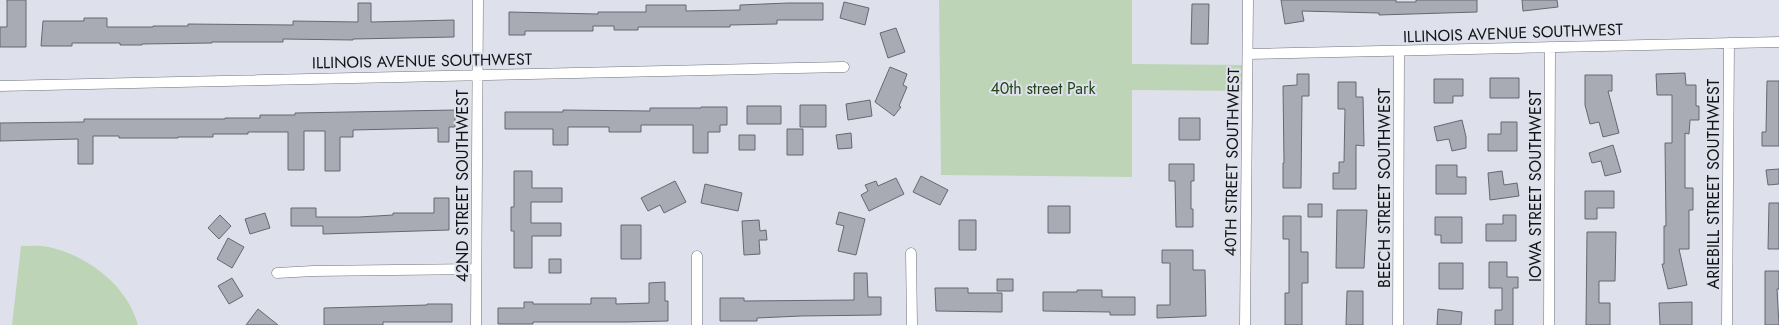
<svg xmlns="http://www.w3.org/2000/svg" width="1779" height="325" viewBox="0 0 1779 325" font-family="Jost,sans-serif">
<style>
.green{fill:#bdd5b6}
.building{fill:#a8aab4;stroke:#666871}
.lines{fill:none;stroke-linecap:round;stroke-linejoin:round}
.minor-casing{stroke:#71737c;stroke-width:11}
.minor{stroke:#fff;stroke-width:10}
.labels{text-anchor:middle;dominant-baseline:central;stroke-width:4;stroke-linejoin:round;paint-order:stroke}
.street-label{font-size:16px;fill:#121316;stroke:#dee1eb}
.park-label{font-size:16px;fill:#214615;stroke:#dee1eb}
</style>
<rect width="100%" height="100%" fill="#dee1eb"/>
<path class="green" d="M939,0H1132V64L1244,65L1247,91L1132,90V177L941,175Z
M21,246C30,246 41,245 49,247C88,256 127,285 138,325H12Z"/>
<path class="building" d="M7,0H26V47H0V27H7Z
M1281,0H1396V2H1416V0H1477V12L1379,15V13L1302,11L1304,21L1285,24Z
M1522,0H1557L1558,7L1523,11Z
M844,2L869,8L865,25L840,18Z
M358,3H371V22L454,20V37L353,39V40L283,39V42H212V43L142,44V45H120V43H72V46H41L43,21H84V18H107V27H153V26H188V24L293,25V21L358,22Z
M788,3H823V20H777V24L730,25V27H638V30H614V26H593V31H525V35H509V12L598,14V12H646V5H686V11L740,10V5Z
M1192,4H1209L1208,44H1191Z
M896,28L905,52L888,58L880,33Z
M890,67L907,74L903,85L907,87L899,106L901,107L894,116L875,102Z
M1685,73L1686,85H1696V106H1699V120H1690L1689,134L1685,133V188H1693V210H1689V249H1679L1687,285L1668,289L1662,264H1664V226H1666L1665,143H1672V95H1657L1656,74Z
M1297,74H1309V96H1302L1301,188H1283V163H1284L1283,86L1297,85Z
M1585,75H1612V91H1608L1619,133L1603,137L1599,122L1590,124L1585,105Z
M1490,78H1519V98H1490Z
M1434,79H1463V96H1453V103H1434Z
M1767,81H1779V146H1762V132H1766Z
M1338,82H1356V97H1363L1364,146L1356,145V189H1333V173H1339V162H1344L1345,109H1338Z
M870,100L872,116L848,120L846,104Z
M800,105H826V127H800Z
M747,106H781V124H747Z
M701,107H727V125H720V132H708V153H693V125H641V132H609V127H568V145H553V129H505V112H563V110L650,111V108H701Z
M455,110V127H449V142H438V128L353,130V137H340V171H325V131H304V170H288V132H248V134H213V137H178V138H119V136H93V164H78V139L0,141V123L84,122V119H225V118H260V115H295V113Z
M1179,118H1200V140H1179Z
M1462,120L1466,137V148L1452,151L1449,139L1437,141L1434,127Z
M1501,122H1517V151H1488V134H1501Z
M787,129H803V155H787Z
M851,133L852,148L838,149L836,135Z
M739,135H755V150H739Z
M1613,145L1621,172L1605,176L1601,161L1592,163L1589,153Z
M1169,164H1194V181H1191V209H1193V227H1176L1175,181H1169Z
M1436,165H1457V177H1466V194H1436Z
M1779,169V184L1768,185L1766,170Z
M514,171H532V188H562V202H531V223H561V236H532V268H514V231H511V207H514Z
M1502,171L1504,185L1517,183L1519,196L1490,200L1488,173Z
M921,176L948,190L940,205L913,192Z
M896,178L904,194L869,211L861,195L868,191L865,185L876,181L878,186Z
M675,181L686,202L664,213L660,205L648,211L641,198Z
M705,184L742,193L738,211L701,203Z
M1585,191H1614V208H1597V219H1585Z
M434,198H449V230L323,234V226H291V208H316V217H359L393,215V213H434Z
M1769,203H1779V249H1768Z
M1308,204H1322V217H1308Z
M1048,206H1070V233H1048Z
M1337,210H1367L1364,268H1336Z
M839,212L865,219L856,255L838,251L844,226L836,224Z
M265,213L270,228L250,234L245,219Z
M220,215L231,226L219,239L208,228Z
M1503,215H1516V241H1486V224H1503Z
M1283,216H1301V252H1308V283H1302V325H1285V293H1289V239H1283Z
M1435,217H1462V243H1441V235H1435Z
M759,220L760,231L766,230L767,240H759L760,254L744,255L742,221Z
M959,220H976V250H959Z
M621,225H641V259H621Z
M1587,232H1616L1615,281H1599V303H1610V325H1586Z
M228,238L244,247L232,268L217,259Z
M1162,250H1193V270H1205L1206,316L1157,318V305H1170V263H1162Z
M549,259H561V273H549Z
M1489,262H1507V277H1518V288H1513V325H1495V310H1502V288H1489Z
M1439,263H1463V289H1439Z
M1765,271H1779V289H1777L1779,325H1765Z
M854,273H867L868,297H881V315L801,316L757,318V321H720V298H744V301L854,300Z
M232,278L243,296L229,304L218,286Z
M997,279H1013V291H997Z
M665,282V301H668V321L626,322H533V324H498V308H524V302H533V304H591V298H616V304L649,303V283Z
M935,288H968V293H1002V312L936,311Z
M1077,290H1102V297H1135V315H1110V312L1043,311V292H1077Z
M1347,291H1363V325H1346Z
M1692,302V325H1660L1659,303Z
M427,304H452V322H383V325H324V308L427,305Z
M258,309L278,325H246Z
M1438,309L1462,312L1461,325H1437Z"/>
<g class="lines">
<defs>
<path id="minor" d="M1248,54L1779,42
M0,86L844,67
M911,253L912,325
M277,273L313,271L476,269
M476,325L478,0
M697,325V256
M1245,325L1248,0
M1398,325L1399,51
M1549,325L1550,47
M1727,325L1729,43"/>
</defs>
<use href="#minor" class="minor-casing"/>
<use href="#minor" class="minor"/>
</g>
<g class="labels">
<g class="street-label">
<text transform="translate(1513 33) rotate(-2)">ILLINOIS AVENUE SOUTHWEST</text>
<text transform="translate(422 61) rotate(-1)">ILLINOIS AVENUE SOUTHWEST</text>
<text transform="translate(1232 162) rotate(-89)">40TH STREET SOUTHWEST</text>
<text transform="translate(1713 184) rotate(-90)">ARIEBILL STREET SOUTHWEST</text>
<text transform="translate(462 186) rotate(-90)">42ND STREET SOUTHWEST</text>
<text transform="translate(1535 186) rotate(-90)">IOWA STREET SOUTHWEST</text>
<text transform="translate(1384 188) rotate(-90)">BEECH STREET SOUTHWEST</text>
</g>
<g class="park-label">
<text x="1043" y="88">40th street Park</text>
</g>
</g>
</svg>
